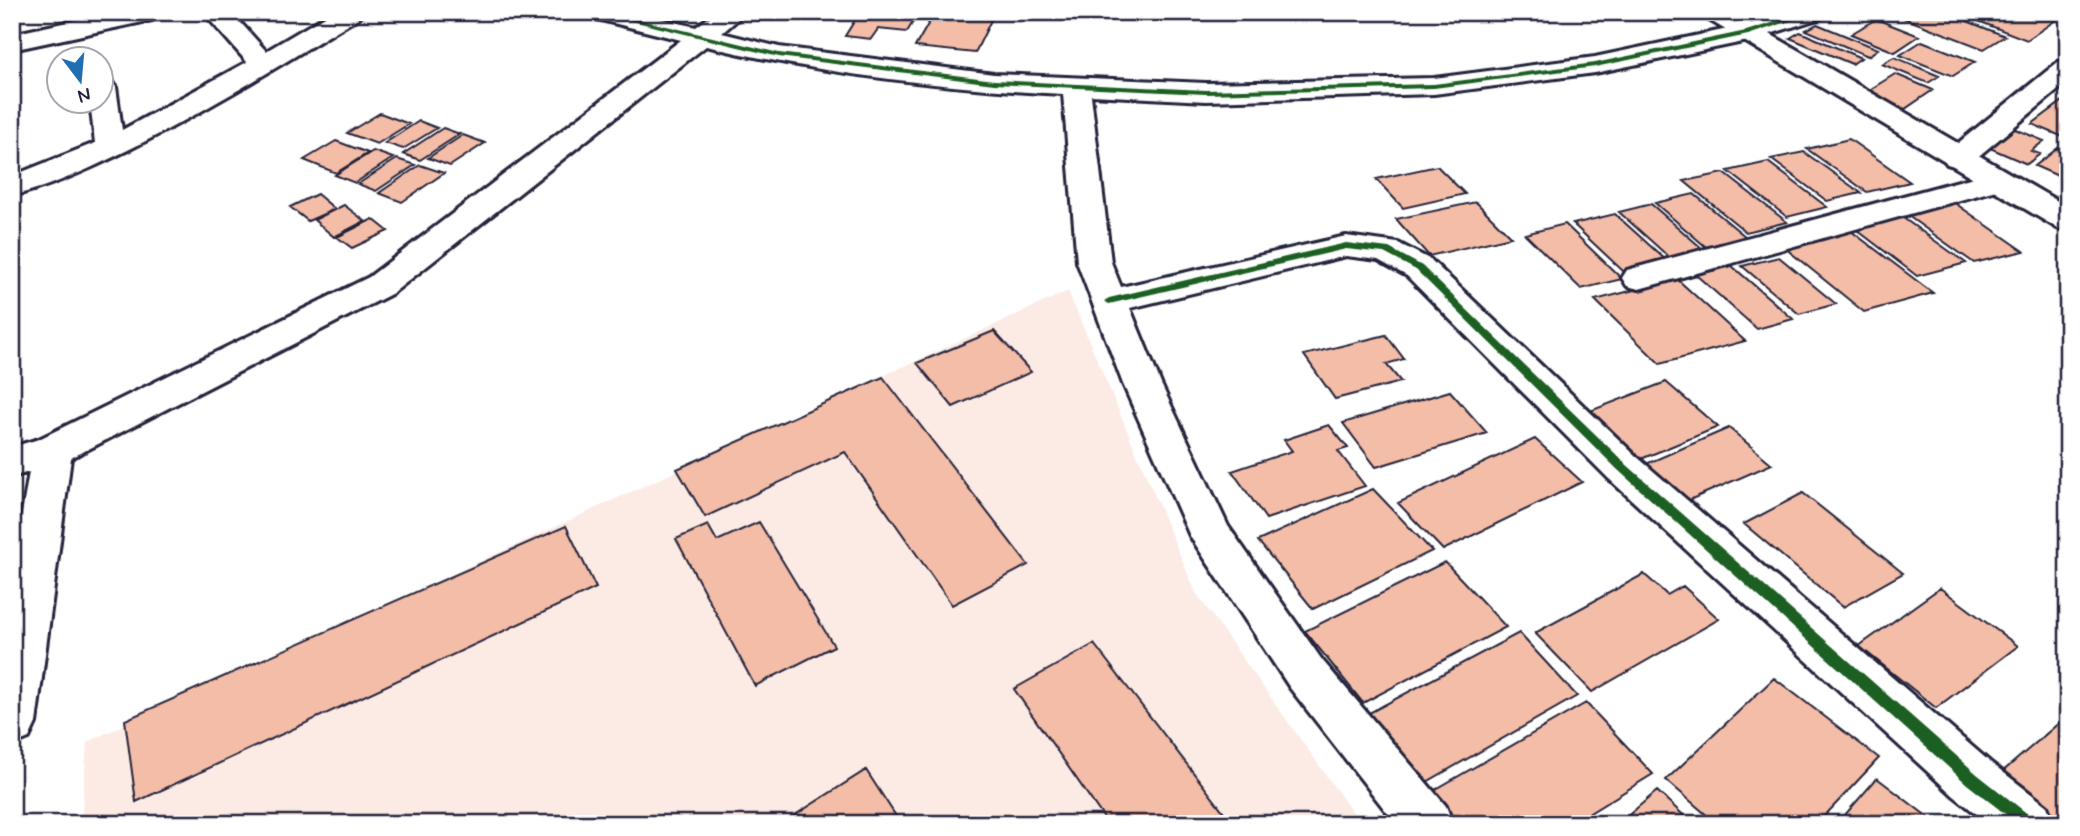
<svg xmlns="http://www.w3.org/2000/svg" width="2080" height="836" viewBox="0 0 2080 836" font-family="Mynerve,sans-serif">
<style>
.built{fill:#fcebe5}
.building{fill:#f4bda7;stroke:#22223b;stroke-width:2}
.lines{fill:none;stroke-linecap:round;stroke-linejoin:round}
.street-casing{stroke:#22223b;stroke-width:6}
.secondary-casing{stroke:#22223b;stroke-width:6}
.street{fill:#fff;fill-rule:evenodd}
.secondary{fill:#fff;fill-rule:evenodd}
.cycleway-casing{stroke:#fff;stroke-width:5}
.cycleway{fill:#1b5e20;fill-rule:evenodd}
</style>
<rect width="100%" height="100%" fill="#fff"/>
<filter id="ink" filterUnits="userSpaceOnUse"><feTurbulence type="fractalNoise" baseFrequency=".0143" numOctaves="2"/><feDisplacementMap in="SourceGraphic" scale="14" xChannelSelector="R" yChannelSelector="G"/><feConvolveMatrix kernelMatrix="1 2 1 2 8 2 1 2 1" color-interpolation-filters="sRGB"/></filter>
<g filter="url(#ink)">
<path class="built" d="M1068,291L1196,593L1361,824H81L87,742Z"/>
<path class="building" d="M860,12H919L907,32L878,29L871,39L845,36Z
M935,12H995L975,53L915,47Z
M1899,12H1944L2005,36L1984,49L1896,15Z
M1955,12H2056L2063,15L2027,40Z
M1876,19L1919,36L1895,52L1851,34Z
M1817,24L1878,49L1868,56L1806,30Z
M1800,32L1861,58L1852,64L1790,38Z
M1922,41L1975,62L1953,76L1900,55Z
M1894,57L1939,76L1928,83L1882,64Z
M1895,74L1933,90L1905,109L1866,92Z
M2063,101L2068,103V139L2032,124Z
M380,113L409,124L377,144L347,133Z
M419,121L437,128L403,149L385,143Z
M443,128L460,134L420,160L403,154Z
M2015,129L2044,141L2031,151L2040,154L2027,164L1990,148Z
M463,135L485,143L450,166L428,158Z
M1849,139L1910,182L1867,192L1807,149Z
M336,141L368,153L336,173L304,160Z
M2058,148L2068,152V177L2065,179L2035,166Z
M373,151L393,158L355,183L335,175Z
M1804,152L1861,193L1827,201L1771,159Z
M397,159L415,165L376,191L358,184Z
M1768,162L1827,207L1787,217L1728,171Z
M420,165L444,173L402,202L379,193Z
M1437,166L1465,194L1403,208L1376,179Z
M1724,173L1787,222L1746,232L1684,181Z
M2068,187V208L2052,201Z
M317,194L335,209L308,221L290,207Z
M1694,194L1746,237L1706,247L1655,203Z
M1949,199L2024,251L1974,263L1901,211Z
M1476,202L1511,237L1429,256L1396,219Z
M1651,204L1704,250L1671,259L1619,212Z
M344,205L365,221L334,237L314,220Z
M1615,214L1667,261L1624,272L1573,224Z
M1899,215L1966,263L1917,276L1853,227Z
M373,219L388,231L352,248L337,237Z
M1565,224L1622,279L1581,289L1525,234Z
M1851,231L1933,293L1864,312L1785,248Z
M1779,257L1836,304L1799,314L1742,266Z
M1732,266L1793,319L1757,329L1696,275Z
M1677,279L1745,341L1660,364L1595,300Z
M994,331L1031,372L953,407L917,363Z
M1386,335L1404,359L1386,364L1401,382L1335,399L1304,355Z
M883,377L1028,565L952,605L845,452L705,517L677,469Z
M1666,382L1718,427L1641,459L1590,411Z
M1450,391L1487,433L1376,467L1343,423Z
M1329,425L1348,448L1338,451L1365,486L1266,519L1232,471L1292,451L1284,440Z
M1729,428L1772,464L1687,501L1646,464Z
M1535,439L1582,482L1443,550L1398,503Z
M1373,489L1432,551L1313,609L1258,541Z
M1803,493L1903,573L1843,607L1744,524Z
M759,522L834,646L755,686L676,539L708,525L717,541Z
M566,526L596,588L136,802L125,720Z
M1445,562L1506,627L1363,703L1305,631Z
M1644,574L1667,595L1683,586L1719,619L1592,692L1535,633Z
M1940,588L2018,646L1936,708L1859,646Z
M1519,633L1577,696L1425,783L1369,713Z
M1094,644L1233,824H1108L1014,689Z
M1774,678L1879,758L1817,824H1717L1666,780Z
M1586,703L1653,774L1572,824H1456L1431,792Z
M2068,715V824H2064L2001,773Z
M866,770L901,824H781Z
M1877,778L1937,824H1837Z
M1657,791L1693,824H1618Z"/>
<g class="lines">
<defs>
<path id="street" d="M114,12H165L161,17L152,20L12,50V34Z
M203,12H231L266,51L332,12H364L360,17C285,62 210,109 132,148C94,167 53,186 12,196V176L95,143L90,102H102V79L112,81L116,87L122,130L247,62Z
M585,12H632L696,27L716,12H746L722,33L779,47L994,74L1206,83L1434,78L1595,57L1742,26L1787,12H1828L1824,17L1748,41L1595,73L1434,94L1206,101L1091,95L1111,262L1121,287L1346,236L1398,243L1431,260L1636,456L1990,762L2047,806L2054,824H1989L1954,796L1608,478L1407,276L1378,260L1346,256L1130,308L1161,384L1228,526L1322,660L1446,806L1453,824H1396L1290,688L1190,536L1123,384L1077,262L1063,94C943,88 822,74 706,46L393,293L71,458L36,723L29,738L12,745V573L29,472L12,477V447L39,439L369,277L681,40L589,17Z
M2068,60V82L1969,164L1958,167L1947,164L1943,158L1947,152L2058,62Z
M1996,171L2007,173L2012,180L2007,187L1639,289L1627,286L1622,278L1627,270Z"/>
<path id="secondary" d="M1700,12H1732L2068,207V231L2057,228L1704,17Z"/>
</defs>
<use href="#street" class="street-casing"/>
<use href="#secondary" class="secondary-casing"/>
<use href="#street" class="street"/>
<use href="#secondary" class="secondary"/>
<defs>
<path id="cycleway" d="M595,12H608L779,53L994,80L1206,90L1434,84L1595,63L1746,31L1807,12H1818L1748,35L1595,67L1434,88L1206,94L994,84L779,57Z
M1346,243L1389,248L1422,266L1626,464L1977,774L2034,819L2036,824H2018L1967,784L1618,470L1416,270L1384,253L1346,249L1109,304L1104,301L1109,298Z"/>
</defs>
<use href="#cycleway" class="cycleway-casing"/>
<use href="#cycleway" class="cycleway"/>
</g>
</g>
<rect width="2080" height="836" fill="none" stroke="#fff" stroke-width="42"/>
<rect x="21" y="21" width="2038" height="794" fill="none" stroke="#22223b" stroke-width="2.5" filter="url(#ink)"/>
<g transform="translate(80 80) rotate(164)"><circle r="33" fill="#ffffff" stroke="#a7a7b1" stroke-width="2"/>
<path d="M0-5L12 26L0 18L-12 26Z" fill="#1f6fb2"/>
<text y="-10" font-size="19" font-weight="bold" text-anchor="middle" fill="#22223b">N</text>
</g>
</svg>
